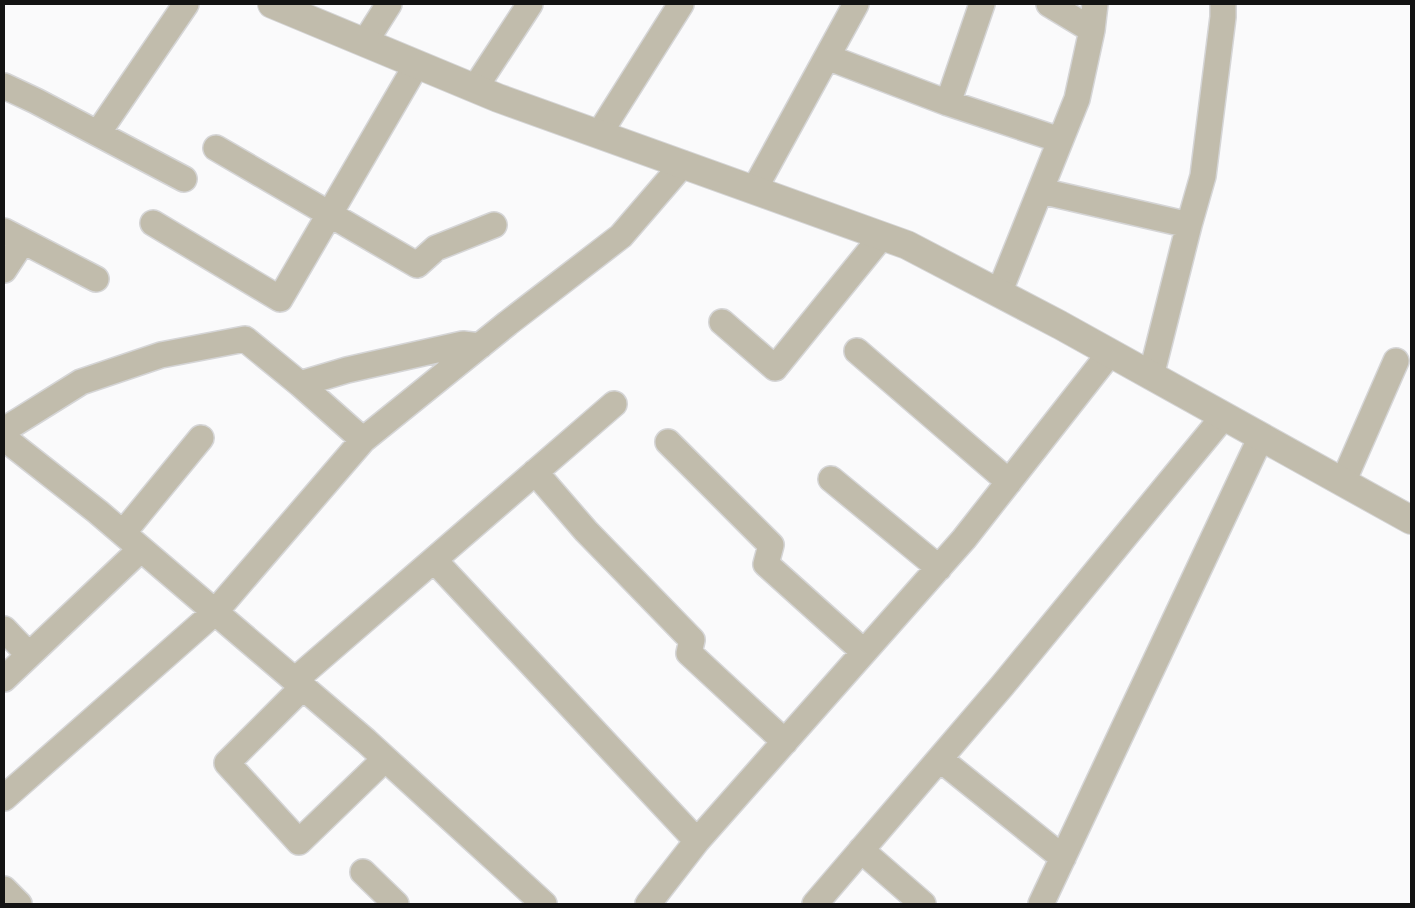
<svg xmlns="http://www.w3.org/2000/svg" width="1415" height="908" viewBox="0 0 1415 908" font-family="Inter,sans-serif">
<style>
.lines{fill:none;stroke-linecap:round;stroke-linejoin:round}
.minor-casing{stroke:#d5d5d6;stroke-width:28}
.tertiary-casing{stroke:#d5d5d6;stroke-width:30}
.minor{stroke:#c1bcac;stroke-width:25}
.tertiary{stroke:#c1bcac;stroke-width:28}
</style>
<rect width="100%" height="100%" fill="#fafafb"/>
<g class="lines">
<defs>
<path id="minor" d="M1049,4L1092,30
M365,42L389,4
M827,57L948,103L1060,140
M4,86L36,101L184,179
M475,88L530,4
M948,103L982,4
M98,133L186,4
M599,134L681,4
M216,148L417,265L436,248L494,225
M754,190L856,4
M1041,191L1189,225
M153,223L280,299L417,64
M4,231L96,279
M4,270L23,241
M999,293L1077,99L1092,30L1095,4
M722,322L775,368L882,236
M857,351L1009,482
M1151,376L1189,225L1203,176L1223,17V4
M300,384L347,370L463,344L480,346
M4,430L81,382L161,355L245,339L300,384L363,440
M4,438L98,512L366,741L544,904
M668,442L771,545L766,564L864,652
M535,472L586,531L692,640L689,653L785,742
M831,479L939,568
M1343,482L1396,361
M123,533L201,438
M434,560L697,841
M4,629L29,655
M4,679L141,549
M295,680L614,404
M303,687L227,763L299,842L385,759
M940,759L1063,858
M4,798L215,612L363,440L508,323L621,236L683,164
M861,850L923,904
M363,872L396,904
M4,889L19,904
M648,904L697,841L964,539L1110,353
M815,904L1002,686L1224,416
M1041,904L1261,437"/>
<path id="tertiary" d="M272,4L498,98L907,245L1060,325L1411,520"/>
</defs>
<use href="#minor" class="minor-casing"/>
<use href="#tertiary" class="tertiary-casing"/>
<use href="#minor" class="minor"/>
<use href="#tertiary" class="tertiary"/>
</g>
<rect width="1415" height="908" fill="none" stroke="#131313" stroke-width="10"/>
</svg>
